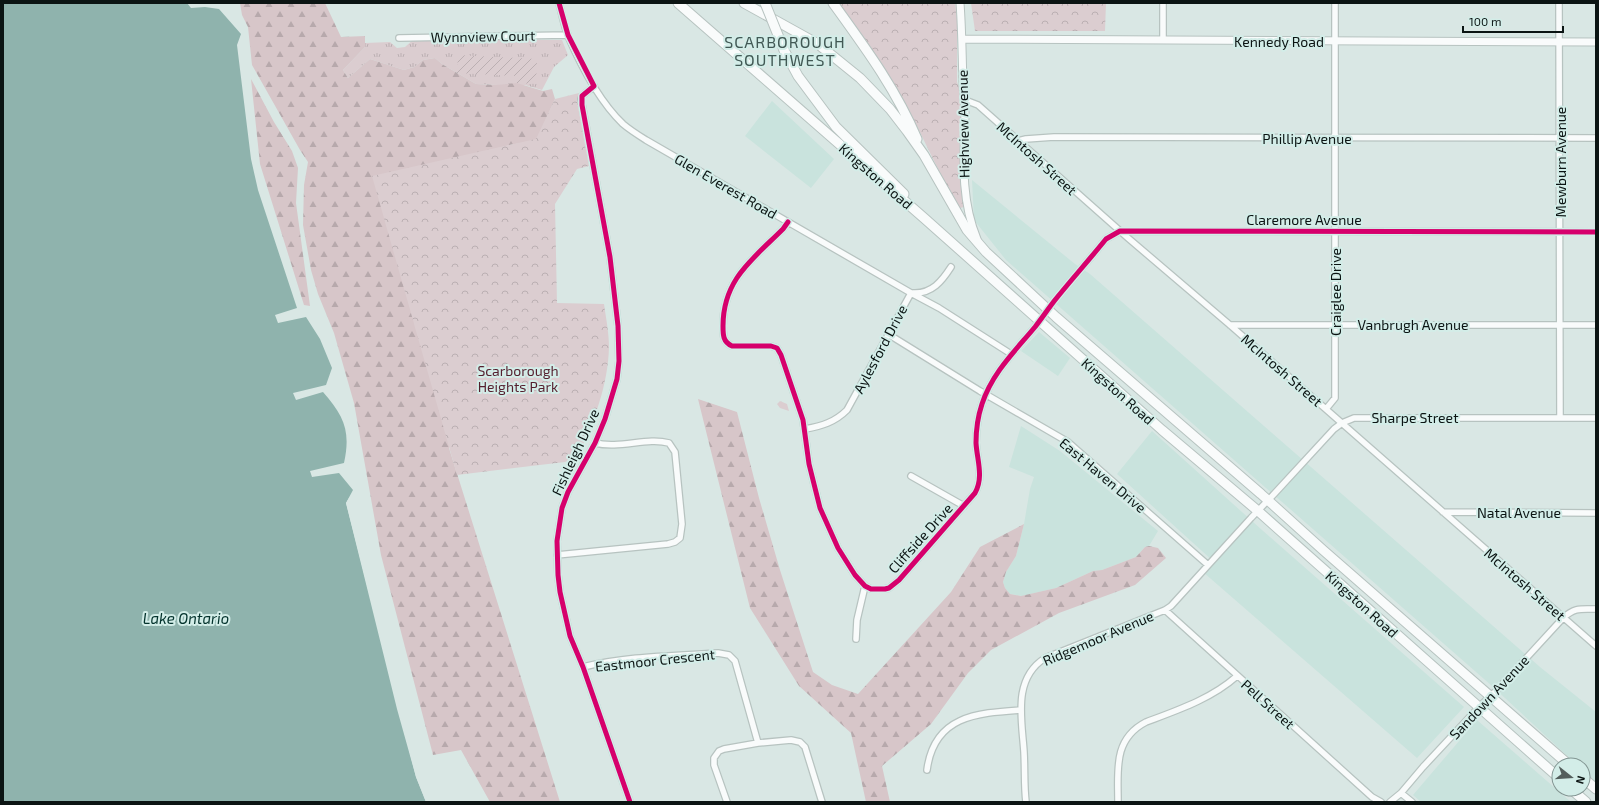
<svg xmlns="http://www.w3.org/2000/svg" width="1599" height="805" viewBox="0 0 1599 805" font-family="'Exo 2',sans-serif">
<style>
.built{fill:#c9e3dd}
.grass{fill:url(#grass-tufts)}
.forest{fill:url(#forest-firs)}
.park{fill:url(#park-crowns)}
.garden{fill:url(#garden-furrows)}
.water{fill:#8fb3ad}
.pier{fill:#d9e7e4}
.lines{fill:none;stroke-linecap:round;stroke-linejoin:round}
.minor-casing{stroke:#b7c3c0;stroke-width:8}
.tertiary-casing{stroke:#b7c3c0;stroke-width:9}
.primary-casing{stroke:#b7c3c0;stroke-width:11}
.minor{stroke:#f9fbfb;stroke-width:5.5}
.tertiary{stroke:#f9fbfb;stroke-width:7}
.primary{stroke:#f9fbfb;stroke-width:9}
.primary-bridge-casing{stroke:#b7c3c0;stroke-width:11;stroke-linecap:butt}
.primary-bridge{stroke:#f9fbfb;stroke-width:9}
.cycleway-casing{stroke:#d3ede8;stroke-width:8}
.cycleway{stroke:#d6006c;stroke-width:5}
.labels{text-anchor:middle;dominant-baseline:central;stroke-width:4;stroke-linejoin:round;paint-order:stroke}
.street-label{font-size:14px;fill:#0b1413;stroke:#d3ede8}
.park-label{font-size:14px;fill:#551f2e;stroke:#d3ede8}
.water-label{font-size:15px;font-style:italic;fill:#03322c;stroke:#d3ede8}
.quarter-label{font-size:16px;letter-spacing:1px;fill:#425955;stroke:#d3ede8}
</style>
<defs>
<pattern id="grass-tufts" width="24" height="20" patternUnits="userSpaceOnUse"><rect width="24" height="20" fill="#dbcdd0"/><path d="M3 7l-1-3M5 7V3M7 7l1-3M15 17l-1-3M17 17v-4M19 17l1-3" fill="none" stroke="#bbafb2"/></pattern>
<pattern id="forest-firs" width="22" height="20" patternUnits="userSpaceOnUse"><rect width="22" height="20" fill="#d7c6c9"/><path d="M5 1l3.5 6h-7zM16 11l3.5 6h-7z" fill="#b7a9ac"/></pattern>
<pattern id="park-crowns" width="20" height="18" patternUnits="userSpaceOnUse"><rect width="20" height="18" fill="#dbcdd0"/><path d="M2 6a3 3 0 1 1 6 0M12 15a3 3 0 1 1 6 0" fill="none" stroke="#bbafb2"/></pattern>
<pattern id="garden-furrows" width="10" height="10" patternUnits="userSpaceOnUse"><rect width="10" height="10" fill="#dbcdd0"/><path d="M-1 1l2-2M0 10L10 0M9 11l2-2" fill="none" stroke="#bbafb2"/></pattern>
</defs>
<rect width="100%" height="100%" fill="#d9e7e4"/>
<path class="built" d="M772,101L834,159L811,188L745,136Z
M972,180L1075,264L1090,274L1540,667L1596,712V783L1583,771V765H1577L1492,686L1006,260L974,220Z
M1039,332L1070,358L1058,376L1021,351Z
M1021,426L1060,451L1158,531L1149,546L1145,547L1136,557L1102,570L1093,571L1056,588L1022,596L1010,594L1005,588L1003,582L1006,572L1016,556L1024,524L1030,489L1034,477L1009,467Z
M1152,431L1262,530L1464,707L1417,758L1203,572L1213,561L1117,474Z
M1477,720L1571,802H1421L1413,795Z"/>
<path class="grass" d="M414,39L562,40L568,55L554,67L542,90L525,85H496L476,84L442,64L435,58L423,60L414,67L404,70L370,59L348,78L343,70L365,47V43L390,42L397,48L405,47Z"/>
<path class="forest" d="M240,3H325L341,37L365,36V47L343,70L348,78L370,59L404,70L414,67L423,60L435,58L442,64L476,84L496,85L517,83L543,91L552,89L555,99L534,146C515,140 501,147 484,156L449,448L560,802H490L461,750L433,755L381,555L354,403L334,333L318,294L311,270L303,225L304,185L308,162L300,150L252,65L248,27L242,15Z
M251,79L274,122L292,151L298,168L296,203L310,306L304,305L260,164Z
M698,399L737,412L759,498L780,570L813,672L832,685L858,694L951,592L980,547L1024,524L1016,556L1006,572L1003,582L1005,588L1010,594L1021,596L1056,588L1093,571L1102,570L1136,557L1145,547L1149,546L1158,548L1166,558L1135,585L1059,613L991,650L968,673L931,724L882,766L890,802H866L851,733L799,686L750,608Z"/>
<path class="park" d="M839,3H955L957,19V82L962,96V116L959,124L961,189L964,199V207L960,208L958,205C936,169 920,129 899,92C881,61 859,32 839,3Z
M971,3H1106L1105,31H975Z
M579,93L577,101L589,166L577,169L555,204L557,303L604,304C606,318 609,333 609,347C608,386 594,421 578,456L565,462L457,475L372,176L536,139L555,99Z
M780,401L787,404L789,411L780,408L777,404Z"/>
<path class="garden" d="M458,55L537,59L536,84L517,83V76L457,73Z"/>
<path class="water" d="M3,3H187L191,8L205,7L219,9L241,34L237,45L251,159L258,190L297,308L275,315L278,323L306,317L320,339L332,368L326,385L293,393L296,400L323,392C344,416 351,431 344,463L310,471L312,477L339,473L353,490L346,503L397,709L416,777L426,802H3Z"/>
<path class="pier" d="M352,495L348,503L399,708L417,777L428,802H426L416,777L346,503L349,498Z"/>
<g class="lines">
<defs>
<path id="minor" d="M559,3C562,14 564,25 568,36C581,66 599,101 623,124C630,130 638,135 646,140L911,293L939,308L1011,354
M1163,3V40
M1559,3L1560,418
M399,38L568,35
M594,86L582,96L581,99L610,257L618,326L619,361L617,379L605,419L595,443L568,492L562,508L557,541L558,575L560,592L570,636L583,667L630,802
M965,100L978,105L1128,238L1230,325L1596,646
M1018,141L1026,139L1054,137L1596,138
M788,222L783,229C753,259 723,279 723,326C723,335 723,342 732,346H771L777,348L781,355L803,420L809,464L820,508L838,548L855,575L865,586L871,589H885L889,588L899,580L975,493C984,477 977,460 976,443C976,430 978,416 982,404C992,373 1015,351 1035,327C1042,318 1048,309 1055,300C1072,279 1089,260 1106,239L1120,231L1596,232
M913,293C932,294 942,281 951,267
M1230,325H1596
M888,334L980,391L1068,442L1208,565
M1326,409L1335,398V3
M805,429C822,426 835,422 847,410L911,293
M911,476L964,506
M1443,512L1596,513
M557,555L668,544L675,542L680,538L682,524L675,452L669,443C647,437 620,449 595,443
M1165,610L1372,797L1381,802
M856,639L857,620L865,586
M583,667C627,656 673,656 718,653L729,655L735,661L758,743
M927,770C934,716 976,713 1021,710
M1401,793L1412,802
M727,802L714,765V758L719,751L724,749L758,743L791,740L800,742L805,747L822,802
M1026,802C1024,786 1025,769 1024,752C1022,720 1012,679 1045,658L1165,610L1171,606L1251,518L1275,493L1334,429L1342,423L1354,418H1596
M1118,802C1118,770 1113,739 1146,722C1178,710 1211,699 1237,676
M1390,802L1401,793L1423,767L1479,707L1497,690L1563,618C1575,607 1581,609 1596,609"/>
<path id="tertiary" d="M960,3C962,29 962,56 963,82C963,92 965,102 965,113C964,156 960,198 977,239
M962,39L1596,42"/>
<path id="primary" d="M678,3L924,218L1162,430L1258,511L1559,778
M744,3L818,44L860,78L890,109L907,131L924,155L967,230L986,252L1056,317L1261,494L1323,550L1569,765
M833,3C864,46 896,89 917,139
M784,50L798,76L836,127L904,194
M1583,778L1596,789
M1571,789L1586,802"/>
</defs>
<use href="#minor" class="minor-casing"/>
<use href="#tertiary" class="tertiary-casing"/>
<use href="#primary" class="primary-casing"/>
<use href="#minor" class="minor"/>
<use href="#tertiary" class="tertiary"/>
<use href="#primary" class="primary"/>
<defs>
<path id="primary-bridge" d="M765,3L784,50"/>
</defs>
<use href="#primary-bridge" class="primary-bridge-casing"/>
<use href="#primary-bridge" class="primary-bridge"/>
<defs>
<path id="cycleway" d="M559,3L568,35L594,86L582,96V105L610,257L618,326L619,361L617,379L605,419L595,443L568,492L562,508L557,541L558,575L560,592L570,636L583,667L630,802
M788,222L783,229C753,259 723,279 723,326C723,335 723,342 732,346H771L777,348L781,355L803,420L809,464L820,508L838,548L855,575L865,586L871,589H885L889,588L899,580L975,493C984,477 977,460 976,443C976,430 978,416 982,404C992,373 1015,351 1035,327C1042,318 1048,309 1055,300C1072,279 1089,260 1106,239L1120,231L1596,232"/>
</defs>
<use href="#cycleway" class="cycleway-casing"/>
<use href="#cycleway" class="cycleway"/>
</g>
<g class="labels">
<g class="street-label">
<text transform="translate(483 36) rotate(-1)">Wynnview Court</text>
<text x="1279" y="41">Kennedy Road</text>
<text transform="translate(963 124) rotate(-91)">Highview Avenue</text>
<text x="1307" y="138">Phillip Avenue</text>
<text transform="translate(1037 158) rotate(42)">McIntosh Street</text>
<text transform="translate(1560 162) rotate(-90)">Mewburn Avenue</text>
<text transform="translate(876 176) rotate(41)">Kingston Road</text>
<text transform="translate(726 186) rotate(30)">Glen Everest Road</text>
<text x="1304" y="219">Claremore Avenue</text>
<text transform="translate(1335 292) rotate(-90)">Craiglee Drive</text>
<text x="1413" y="324">Vanbrugh Avenue</text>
<text transform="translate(880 349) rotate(-62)">Aylesford Drive</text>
<text transform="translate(1282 370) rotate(41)">McIntosh Street</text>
<text transform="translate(1118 391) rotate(42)">Kingston Road</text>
<text x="1415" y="417">Sharpe Street</text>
<text transform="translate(575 452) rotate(-65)">Fishleigh Drive</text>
<text transform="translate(1103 475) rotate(40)">East Haven Drive</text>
<text x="1519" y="512">Natal Avenue</text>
<text transform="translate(920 538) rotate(-48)">Cliffside Drive</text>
<text transform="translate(1525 584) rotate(41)">McIntosh Street</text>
<text transform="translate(1362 604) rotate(42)">Kingston Road</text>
<text transform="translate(1098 638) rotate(-23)">Ridgemoor Avenue</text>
<text transform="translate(655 660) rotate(-6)">Eastmoor Crescent</text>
<text transform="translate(1489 697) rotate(-47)">Sandown Avenue</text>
<text transform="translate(1268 704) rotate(42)">Pell Street</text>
</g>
<g class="park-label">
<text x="518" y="370">Scarborough<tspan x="518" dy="16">Heights Park</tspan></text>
</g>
<g class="water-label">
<text x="186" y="618">Lake Ontario</text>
</g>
<g class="quarter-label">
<text x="785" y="41">SCARBOROUGH<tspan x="785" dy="18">SOUTHWEST</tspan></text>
</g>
</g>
<rect width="1599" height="805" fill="none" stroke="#0b1413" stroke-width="8"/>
<g transform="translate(1571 777) rotate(107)"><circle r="19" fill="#d3ede8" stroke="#839693"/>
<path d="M0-3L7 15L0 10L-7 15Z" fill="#535e5c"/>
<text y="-6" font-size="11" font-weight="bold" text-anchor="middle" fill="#0b1413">N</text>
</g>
<path d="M1463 26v6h100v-6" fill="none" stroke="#0b1413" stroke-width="2"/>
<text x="1469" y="26" font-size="12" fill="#0b1413" stroke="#d3ede8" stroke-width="3" paint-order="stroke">100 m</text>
</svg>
